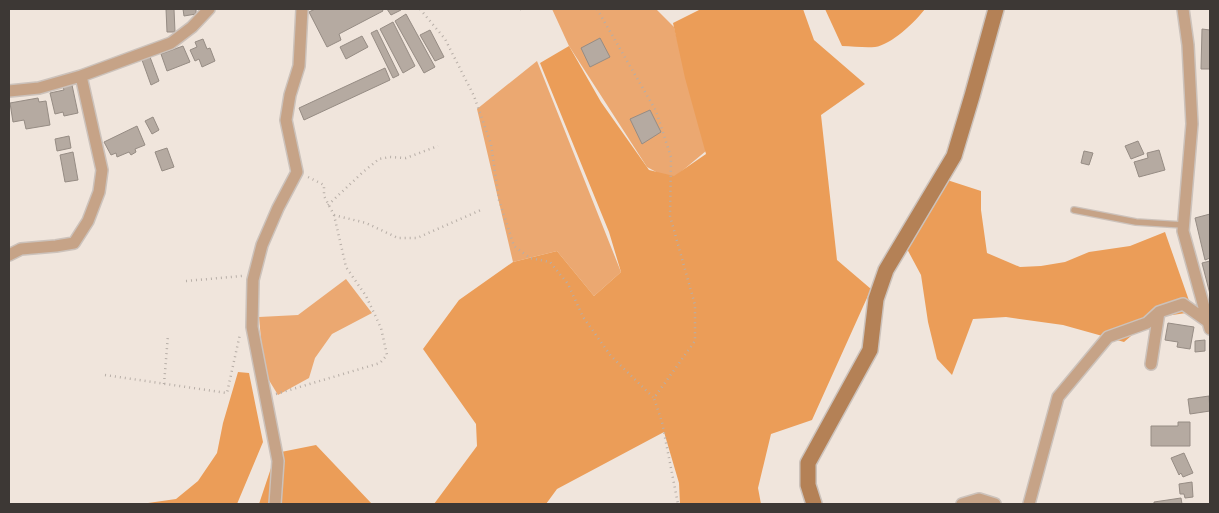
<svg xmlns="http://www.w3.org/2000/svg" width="1219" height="513" viewBox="0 0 1219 513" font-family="'Roboto Condensed',sans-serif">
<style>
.green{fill:#eba871}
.forest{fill:#eb9d58}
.building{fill:#b5aaa1;stroke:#968c84}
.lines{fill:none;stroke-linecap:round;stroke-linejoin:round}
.lane-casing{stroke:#ccc2bb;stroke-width:8}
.street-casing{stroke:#ccc2bb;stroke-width:14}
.secondary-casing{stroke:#ccc2bb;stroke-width:18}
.path{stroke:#b7aea7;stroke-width:2.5;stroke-dasharray:1 4;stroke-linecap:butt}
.lane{stroke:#c6a387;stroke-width:5.5}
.street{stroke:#c6a387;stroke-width:11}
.secondary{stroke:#b48156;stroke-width:15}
</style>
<rect width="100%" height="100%" fill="#f0e5dc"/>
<path class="green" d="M552,9H656L674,27L706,151L671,180L647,167L569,46Z
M537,61L621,272L594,296L557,251L513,262L477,109Z
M346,279L372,313L332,334L315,358L309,378L278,395L264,372L259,317L298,315Z"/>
<path class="forest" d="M701,9H803L814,40L865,84L821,115L837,260L871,289L812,420L771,434L758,488L761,504H680L679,483L664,432L557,489L546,504H434L477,446L476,424L423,349L459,300L513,262L557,251L594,296L621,272L609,232L540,63L569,46L601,102L649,170L674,176L706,154L685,78L673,23Z
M825,9H925C915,22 891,45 875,47C864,48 853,46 842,46Z
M941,178L981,191V210L987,253L1020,267L1041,266L1065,262L1089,252L1130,246L1165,232L1193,312L1152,318L1124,342L1063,325L1006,317L973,319L952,375L937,359L928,322L921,275L906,247Z
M238,372L249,373L263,442L237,504H141L176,499L198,481L217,453L223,423Z
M316,445L372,504H259L276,453Z"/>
<path class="building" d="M166,9H174L175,32H167Z
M183,9H196V14L184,16Z
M315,9H382L383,11L339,34L341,40L327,47L309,12Z
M387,9H400L401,10L391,15Z
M406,14L435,67L424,73L395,21Z
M393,22L415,66L403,73L380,29Z
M1202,29L1210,30V69H1201Z
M377,30L399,75L393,78L371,33Z
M430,30L444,57L435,61L420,35Z
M362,36L368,47L346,59L340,47Z
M600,38L610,57L590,67L581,48Z
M203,39L207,49L210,48L215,61L202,67L199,59L195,61L190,50L197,47L195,42Z
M183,46L190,62L167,71L161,54Z
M150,57L159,81L151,85L142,60Z
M385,68L390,80L304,120L299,108Z
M72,85L78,113L64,116L63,112L55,114L50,93L64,90L63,87Z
M38,98L39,102L46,101L50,125L26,129L24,120L13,122L10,103Z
M650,110L661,132L642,144L630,119Z
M153,117L159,130L152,134L145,121Z
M137,126L145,145L135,149L136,152L131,155L129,152L117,157L116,153L111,155L104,142Z
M69,136L71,148L57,151L55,139Z
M1138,141L1144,154L1131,159L1125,146Z
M167,148L174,167L162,171L155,152Z
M1159,150L1165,170L1139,177L1134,162L1148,158L1147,153Z
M1084,151L1093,153L1089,165L1081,163Z
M73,152L78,180L65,182L60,155Z
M1210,214V258L1205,260L1195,218Z
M1210,261V294L1202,263Z
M1168,323L1194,327L1190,349L1177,347L1178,342L1165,340Z
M1205,340V351L1195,352V341Z
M1209,396L1210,411L1190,414L1188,399Z
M1178,422H1190V446H1151V426H1178Z
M1184,453L1193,473L1183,477L1181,473L1179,475L1171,458Z
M1192,482L1193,497L1185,498L1184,494H1180L1179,484Z
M1181,498L1182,504H1152H1154V502Z"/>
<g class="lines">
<defs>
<path id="lane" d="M1074,210L1136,222L1183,225"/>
<path id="street" d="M1183,9L1188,45L1192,124L1183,231L1210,329
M9,91L39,88L81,76L171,43L192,27L209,9
M9,255L21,249L56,246L74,243L88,221L99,192L102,170L81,76
M1151,364L1159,312
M275,504L278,461L252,327L253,280L262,245L278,208L297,172L286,120L290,95L299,66L302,9
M962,504L979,499L995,504
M1029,504L1058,397L1108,337L1147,323L1159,312L1183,304L1207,321"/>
<path id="secondary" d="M814,504L808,485V463L870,350L876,299L886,270L954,156L972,96L996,9"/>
</defs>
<use href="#lane" class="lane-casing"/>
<use href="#street" class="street-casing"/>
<use href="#secondary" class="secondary-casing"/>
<path class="path" d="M420,9L445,39L474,96L491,144L499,200L514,246L530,258L550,262L568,284L583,317L611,356L653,397
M521,9L522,11
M597,9L656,111L671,157L670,216L695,305V341L654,398L662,422L678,504
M328,205L363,172L379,159L390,157L406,158L438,146
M334,215L366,223L398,238H417L481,210
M186,281L242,276
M105,375L227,393L240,334
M164,384L168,335
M276,394L380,363L387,355L381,328L366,296L346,267L334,215L324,196V185L308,177"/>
<use href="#lane" class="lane"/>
<use href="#street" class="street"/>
<use href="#secondary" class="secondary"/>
</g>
<rect width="1219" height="513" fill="none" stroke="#3d3835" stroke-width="20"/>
</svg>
